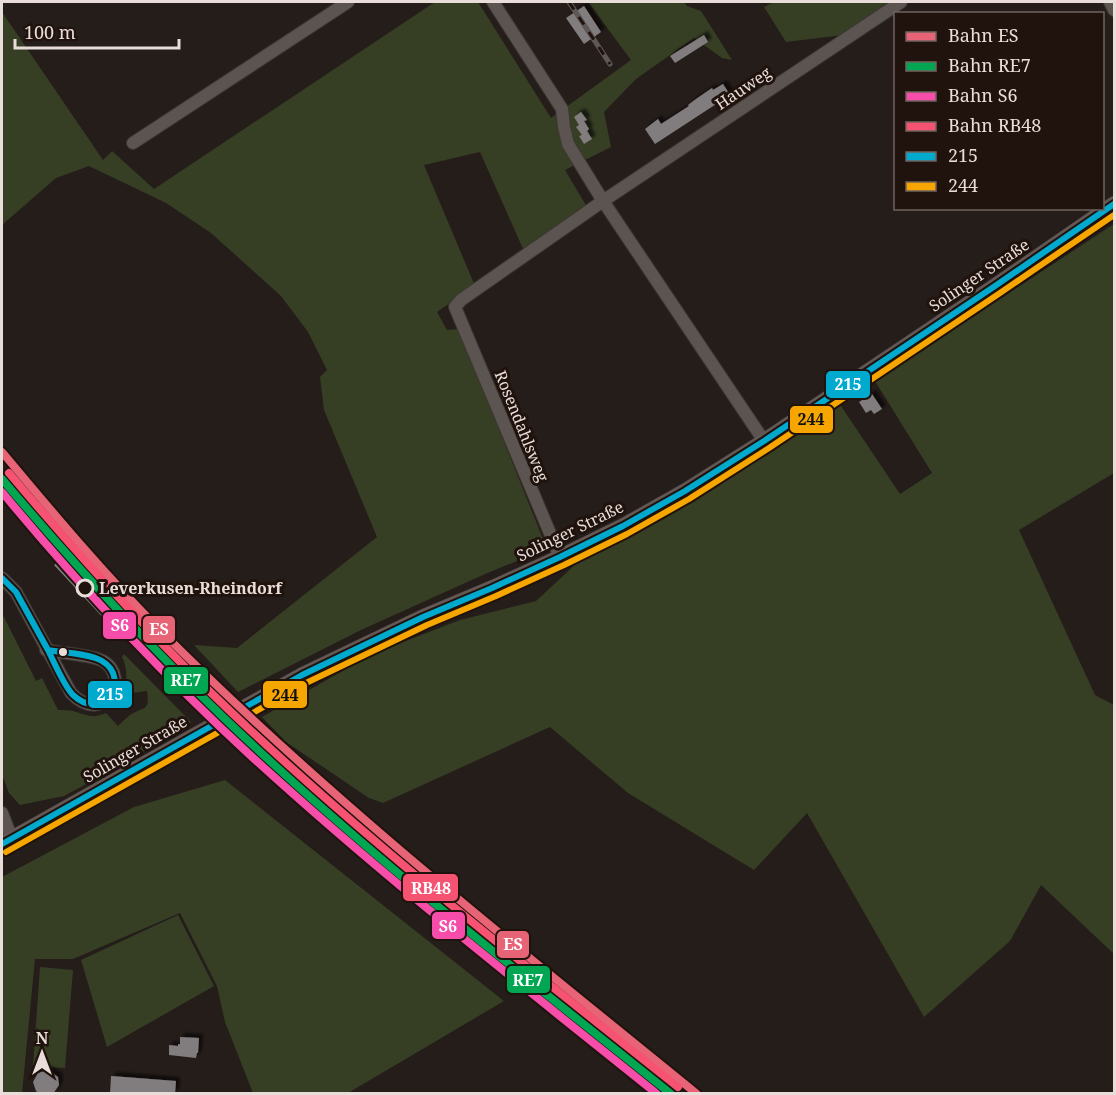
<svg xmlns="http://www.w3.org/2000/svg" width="1116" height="1095" viewBox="0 0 1116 1095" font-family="'Noto Serif',serif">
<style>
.green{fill:#363f24}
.building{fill:#817c7d;filter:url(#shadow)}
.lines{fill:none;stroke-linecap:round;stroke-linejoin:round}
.minor-casing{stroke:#3d3734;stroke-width:14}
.major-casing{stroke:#3d3734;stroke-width:16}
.minor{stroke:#5b5451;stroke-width:12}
.major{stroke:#635856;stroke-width:15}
.rail-casing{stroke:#5e5755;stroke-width:5}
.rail{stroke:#20120c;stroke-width:3;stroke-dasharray:9;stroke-linecap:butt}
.bus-1-casing{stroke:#20120c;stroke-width:10}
.bus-2-casing{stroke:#20120c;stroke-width:10}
.bus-1{stroke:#00a9ce;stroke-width:6}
.bus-2{stroke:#f7a600;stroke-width:6}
.rail-1-casing{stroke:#20120c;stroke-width:12}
.rail-2-casing{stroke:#20120c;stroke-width:12}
.rail-3-casing{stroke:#20120c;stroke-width:12}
.rail-4-casing{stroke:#20120c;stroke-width:12}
.rail-1{stroke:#e66476;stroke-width:8}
.rail-2{stroke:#00a651;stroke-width:8}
.rail-3{stroke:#f54da9;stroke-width:8}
.rail-4{stroke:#f65372;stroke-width:8}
.stop-dot{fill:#20120c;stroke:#e8ddd9;stroke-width:3}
.bus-dot{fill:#e8ddd9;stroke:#20120c;stroke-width:2}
.labels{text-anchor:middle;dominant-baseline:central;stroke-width:6;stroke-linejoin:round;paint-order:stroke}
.street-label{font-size:16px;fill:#e8ddd9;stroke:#20120c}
.stop-label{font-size:16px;font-weight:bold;fill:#e8ddd9;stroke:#20120c;text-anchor:start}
.line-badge{stroke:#20120c;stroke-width:2}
.badge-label{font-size:16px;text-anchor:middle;font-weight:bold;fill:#fff}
.pale-badge-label{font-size:16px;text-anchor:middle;font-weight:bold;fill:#111}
</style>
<defs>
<filter id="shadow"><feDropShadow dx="4" dy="-4" stdDeviation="1.5" flood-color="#0009"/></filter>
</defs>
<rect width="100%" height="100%" fill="#251d1a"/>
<path class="green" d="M435,2H478L551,118L631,60L588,2H684L687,6L701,11L732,60L722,58L694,38L636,79L604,112L611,147L565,170L587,207L524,251L480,152L424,165L475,286L437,312L447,330L459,329L543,539L539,552L485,574L361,630L238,692L194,645L237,648L377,537L324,410L320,377L327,370L308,332L281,296L211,233L166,203L89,166L56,178L2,225V12L103,160L112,151L154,189Z
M774,2H894L843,35L786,42L764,7Z
M1114,224V473L1019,530L1095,695L1114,705V954L1041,885L1010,941L924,1017L807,813L754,870L628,793L550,727L383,803L369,798L286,742L262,717L372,654L460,620L536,601L578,562L660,521L839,403L900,494L932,473L875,381Z
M2,615L4,617L36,681L42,678L58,710C63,710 68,710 73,711C87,715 91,719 106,713L118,726C122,722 126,718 130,715C144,706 150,712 147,691L123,694C127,681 128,669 122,657L124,654L191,722L118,767L64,796L20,805L9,793L2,775Z
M225,780L504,1001L348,1093H253L225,1022L217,986L180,913L73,959H35L22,1093H2V877L134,807Z
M178,915L214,986L107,1047L81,960Z
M40,967L73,970L65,1068L33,1066Z"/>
<path class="building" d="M584,6L601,32L584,44L566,18Z
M704,35L708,42L675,63L670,56Z
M723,84L730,95L655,144L645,129L658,119L661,124L689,106L688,105L696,99L712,88L713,90Z
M581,112L587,120L584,121L589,129L587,131L592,139L584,144L579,136L582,135L576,127L579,125L574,117Z
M872,394L882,409L874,414L871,410L866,413L859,402Z
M64,557L132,630L123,639L54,565Z
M180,1037L199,1038L198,1053H197L196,1058L169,1055V1045L178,1046V1044H180Z
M48,1070L58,1077L59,1085L53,1094H40L36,1091L33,1082L38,1073Z
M111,1076L176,1081L175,1094H110Z"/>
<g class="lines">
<defs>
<path id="minor" d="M493,2L562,109L564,127L568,144L603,201L764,441
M1110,2L1114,10
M133,143L348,2
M560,557L455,307L461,300L603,201L901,2
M2,578L16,592L71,693C103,727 132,678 103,661C93,655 60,653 46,650
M2,813L12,839"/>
<path id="major" d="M2,844L302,675L423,617L492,588L560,557L623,526L685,491L764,441L995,286L1114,204"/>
</defs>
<use href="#minor" class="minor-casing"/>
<use href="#major" class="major-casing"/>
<use href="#minor" class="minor"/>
<use href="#major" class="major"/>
<defs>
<path id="rail" d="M569,2L610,64"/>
</defs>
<use href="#rail" class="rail-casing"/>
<use href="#rail" class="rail"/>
<defs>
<path id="bus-1" d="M2,578L16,592L48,650
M48,650C63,653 89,653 102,661C132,679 103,723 73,695C64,686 54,662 48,650Z
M2,844L302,675L423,617L492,588L560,557L623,526L685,491L764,441L995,286L1114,204"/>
<path id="bus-2" d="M6,852L306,683L427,625L496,596L564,565L627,534L689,499L769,448L1000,293L1114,215"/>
</defs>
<use href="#bus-1" class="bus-1-casing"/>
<use href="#bus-2" class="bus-2-casing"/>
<use href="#bus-1" class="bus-1"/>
<use href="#bus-2" class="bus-2"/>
<defs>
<path id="rail-1" d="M2,452C53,513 104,574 160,630C327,798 514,945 697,1094"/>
<path id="rail-2" d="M2,479C72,562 145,642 223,717C364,852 519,972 671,1094"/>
<path id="rail-3" d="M2,492C79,585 161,673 250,755C380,874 519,983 657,1094"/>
<path id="rail-4" d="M9,473C79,556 151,636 230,711C371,845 525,965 678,1087"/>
</defs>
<use href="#rail-1" class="rail-1-casing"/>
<use href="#rail-2" class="rail-2-casing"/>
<use href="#rail-3" class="rail-3-casing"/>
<use href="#rail-4" class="rail-4-casing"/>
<use href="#rail-1" class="rail-1"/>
<use href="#rail-2" class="rail-2"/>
<use href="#rail-3" class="rail-3"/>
<use href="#rail-4" class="rail-4"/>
</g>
<circle class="stop-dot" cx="85" cy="588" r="8"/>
<circle class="bus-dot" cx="63" cy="652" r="5"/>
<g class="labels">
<g class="street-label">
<text transform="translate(743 88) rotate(-34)">Hauweg</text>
<text transform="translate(979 275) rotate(-34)">Solinger Straße</text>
<text transform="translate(522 426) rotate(68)">Rosendahlsweg</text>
<text transform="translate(570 531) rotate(-26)">Solinger Straße</text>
<text transform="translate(135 749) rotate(-30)">Solinger Straße</text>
</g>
<g class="stop-label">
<text x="99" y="588">Leverkusen-Rheindorf</text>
</g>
</g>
<g class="line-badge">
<rect x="825" y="370" width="46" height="29" rx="6" fill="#00a9ce"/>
<rect x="789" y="405" width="45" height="29" rx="6" fill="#f7a600"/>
<rect x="102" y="611" width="35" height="29" rx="6" fill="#f54da9"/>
<rect x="142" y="615" width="34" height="29" rx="6" fill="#e66476"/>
<rect x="163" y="666" width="46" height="29" rx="6" fill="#00a651"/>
<rect x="87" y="680" width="46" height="29" rx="6" fill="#00a9ce"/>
<rect x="262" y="680" width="46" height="29" rx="6" fill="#f7a600"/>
<rect x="402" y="873" width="57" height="29" rx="6" fill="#f65372"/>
<rect x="431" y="911" width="35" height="29" rx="6" fill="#f54da9"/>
<rect x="496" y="930" width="34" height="29" rx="6" fill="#e66476"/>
<rect x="506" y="965" width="45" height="29" rx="6" fill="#00a651"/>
</g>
<g class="badge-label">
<text x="848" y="390">215</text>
<text x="120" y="631">S6</text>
<text x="159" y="635">ES</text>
<text x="186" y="686">RE7</text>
<text x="110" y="700">215</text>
<text x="431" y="894">RB48</text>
<text x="448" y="932">S6</text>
<text x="513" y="950">ES</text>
<text x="528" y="986">RE7</text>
</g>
<g class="pale-badge-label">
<text x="811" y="425">244</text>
<text x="285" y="701">244</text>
</g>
<rect width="1116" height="1095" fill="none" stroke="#e8ddd9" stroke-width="6"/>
<rect x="894" y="12" width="210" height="198" fill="#20120c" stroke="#70635e" stroke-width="1.5"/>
<rect x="906" y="32" width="30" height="9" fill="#e66476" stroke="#70635e" stroke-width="1.5"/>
<text x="948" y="42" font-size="18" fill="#e8ddd9">Bahn ES</text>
<rect x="906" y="62" width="30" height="9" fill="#00a651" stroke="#70635e" stroke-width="1.5"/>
<text x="948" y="72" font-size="18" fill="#e8ddd9">Bahn RE7</text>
<rect x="906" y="92" width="30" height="9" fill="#f54da9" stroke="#70635e" stroke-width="1.5"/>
<text x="948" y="102" font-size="18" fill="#e8ddd9">Bahn S6</text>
<rect x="906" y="122" width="30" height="9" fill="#f65372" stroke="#70635e" stroke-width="1.5"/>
<text x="948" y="132" font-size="18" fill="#e8ddd9">Bahn RB48</text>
<rect x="906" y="152" width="30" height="9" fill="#00a9ce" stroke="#70635e" stroke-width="1.5"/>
<text x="948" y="162" font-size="18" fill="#e8ddd9">215</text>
<rect x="906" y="182" width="30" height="9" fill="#f7a600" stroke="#70635e" stroke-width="1.5"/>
<text x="948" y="192" font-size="18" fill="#e8ddd9">244</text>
<g transform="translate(42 1053)" stroke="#20120c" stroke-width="4.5" paint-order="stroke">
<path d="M0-4.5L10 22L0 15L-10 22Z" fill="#e8ddd9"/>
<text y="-9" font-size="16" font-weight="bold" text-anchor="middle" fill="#e8ddd9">N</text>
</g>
<path d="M15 39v9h164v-9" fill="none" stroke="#e8ddd9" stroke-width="3"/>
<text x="24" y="39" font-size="18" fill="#e8ddd9" stroke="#20120c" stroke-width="4.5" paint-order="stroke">100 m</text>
</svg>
